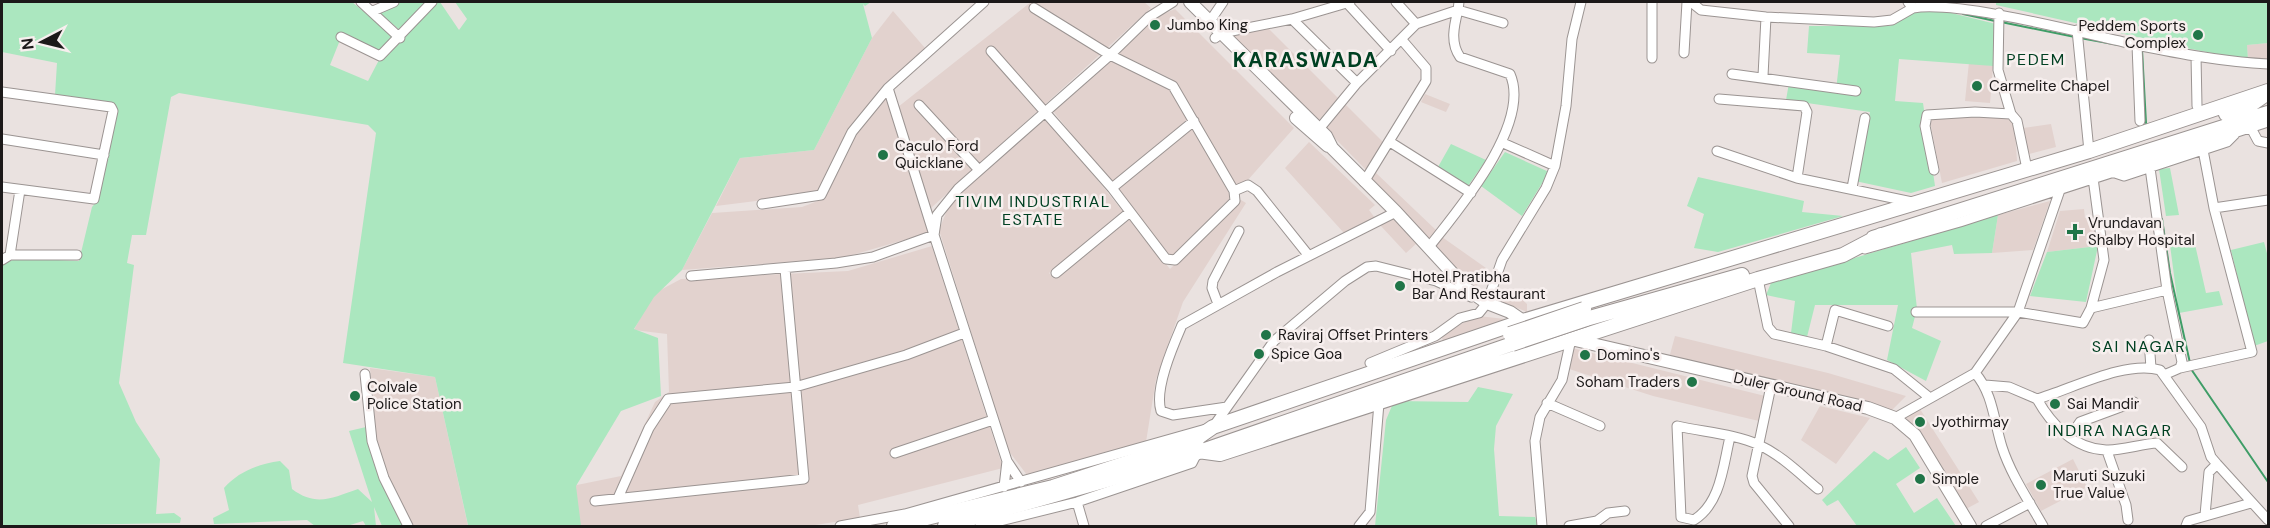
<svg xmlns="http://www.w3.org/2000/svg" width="2270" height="528" viewBox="0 0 2270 528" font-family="'DM Sans',sans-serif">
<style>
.built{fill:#e2d2ce}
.green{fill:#abe7bf}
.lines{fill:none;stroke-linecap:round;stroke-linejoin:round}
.stream{stroke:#3f9d67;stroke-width:2}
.minor-casing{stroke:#9b9492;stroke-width:11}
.major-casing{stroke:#9b9492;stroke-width:14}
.highway-casing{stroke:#9b9492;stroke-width:16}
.minor{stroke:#fff;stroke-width:9}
.major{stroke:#fff;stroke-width:12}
.highway{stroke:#fff;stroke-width:14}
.highway-bridge-casing{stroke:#9b9492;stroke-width:16;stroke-linecap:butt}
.highway-bridge{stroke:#fff;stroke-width:14}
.poi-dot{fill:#207548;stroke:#f7efee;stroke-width:2}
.labels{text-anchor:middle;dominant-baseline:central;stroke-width:5;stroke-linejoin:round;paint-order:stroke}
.poi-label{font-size:15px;fill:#1c1919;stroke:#f7efee;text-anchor:start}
.street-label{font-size:15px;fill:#1c1919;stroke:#f7efee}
.neighbourhood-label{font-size:16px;letter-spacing:1.5px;fill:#004022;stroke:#f7efee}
.district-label{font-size:21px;font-weight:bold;letter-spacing:1.5px;fill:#004022;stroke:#f7efee}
</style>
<rect width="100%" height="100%" fill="#eae2e0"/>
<path class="built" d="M1031,2H1144L1151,8L931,208L898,107Z
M1175,9L1294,128L1247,181L1236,185L1172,79L1117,53L1159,16Z
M893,11L925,48L880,91L849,130L819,193L716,206L740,158L814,150L872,38Z
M1268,28L1338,98L1319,120L1230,34Z
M2268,43V60H2248L2247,45Z
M1110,60L1169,87L1187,120L1111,183L1053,111Z
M1969,62L1993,66L1990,103L1965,101Z
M1425,94L1450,104L1446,112L1421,102Z
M887,96L928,233L842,258L682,270L712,213L802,207L823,199L857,129Z
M1344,103L1385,144L1367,171L1324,127Z
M2004,115L2014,117L2017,161L1942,183L1929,116Z
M1047,117L1124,213L1049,273L1053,278L1129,218L1170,269L1241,200L1246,203L1183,302L1156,379L1146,442L1027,475L1008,450L939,230L950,203Z
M2051,124L2056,147L2029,154L2023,128Z
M1192,127L1231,197L1171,257L1117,190Z
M1309,142L1375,205L1369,210L1375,218L1344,233L1285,168Z
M1375,172L1437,231L1429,240L1369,179Z
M2050,201L2033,250L1992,253L1998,215Z
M2084,209L2085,218L2095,217L2098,246L2047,252L2060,211Z
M1393,216L1417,243L1406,253L1380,225Z
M1442,237L1486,268L1475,289L1436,246Z
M932,246L1003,468L858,505L860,518L809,526H577L572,486L621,476L655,402L669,392L667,334L634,330L653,294L681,279L848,271Z
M1494,287L1516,294L1527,304V312L1492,298Z
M1478,316L1505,319L1507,323L1445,345L1440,334Z
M1675,336L1828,373L1906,396L1891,411L1669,358Z
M1572,348L1765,396L1759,421L1653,396L1566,368Z
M370,368L435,377L468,526H412L394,490L377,443Z
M1820,406L1870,418L1836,464L1801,440Z
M1920,409L1979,502L1966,509L1905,416Z
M2073,459L2087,487L2041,511L2026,484Z"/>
<path class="green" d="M2,2H352L395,37L378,53L342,35L330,65L368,81L379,60L388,55L435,2H440L459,30L467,19L455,2H871L865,6L863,4L872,38L814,150L740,158L682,270L654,297L634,329L658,338L661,396L621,411L576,486L581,526H465L468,525L435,377L343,363L376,133L368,125L179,93L171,97L146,235H132L127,263L134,265L119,383L136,422L160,459L156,514L174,513L181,518L180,523L2,526V265L17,258L79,261L92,207L99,199L117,106L55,95L57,63L2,52Z
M399,2H427L401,31L378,12Z
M1996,2H2268V43L2247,45L2248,60L2186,48L1996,5Z
M1931,8L1996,24L1993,66L1899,59L1895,101L1923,103L1935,186L1911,193L1855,181L1870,112L1786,100L1789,83L1836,90L1840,55L1807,53L1809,26H1890L1913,12Z
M1451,144L1486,160L1468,186L1438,167Z
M1505,152L1549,172L1522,216L1481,186Z
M2170,168L2179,215L2166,216L2159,169Z
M1698,177L1804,201L1802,212L1843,216L1718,252L1694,248L1704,214L1687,206Z
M1998,215L1992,253L1954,254L1952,245L1911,253L1917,309L1912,328L1941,341L1926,381L1887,360L1898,305H1815L1807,337L1791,333L1795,301L1766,295L1771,283Z
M2194,240L2206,293L2219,291L2223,305L2179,313L2170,245Z
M2264,242L2268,257V341L2254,346L2231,250Z
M2098,246L2086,302L2030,296L2047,252Z
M1478,387L1513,394L1496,426L1494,449L1499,516L1535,517L1538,526H1375L1386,420L1394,401L1468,402Z
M366,427L375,465L404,526H382L374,507L376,526H366L363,521L347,526H315L307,520L214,524L213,518L229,510L224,488C239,471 259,464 280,461L289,470L292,489C316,507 332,498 358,489L372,502L349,431Z
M1906,447L1920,468L1896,484L1914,513L1937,498L1956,526H1857L1838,500L1827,506L1822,500L1874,451L1888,460Z"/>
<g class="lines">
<path class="stream" d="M1963,14L1995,21
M2001,22L2075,37
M2080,38L2119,45
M2142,50L2146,123
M2162,219L2170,273L2190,363
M2191,369L2268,482"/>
<defs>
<path id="minor" d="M361,2L400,38
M1396,2L1416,24
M1691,2L1701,10L1766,17L1874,22L1892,20L1913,8
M1908,2L1913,8C1958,0 2086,34 2137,45C2181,54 2224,62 2268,64
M1347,3L1391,51
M373,11L394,2
M1999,13L1998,70L2011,114L2017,121L2027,169
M1292,19L1357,83
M1210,21L1223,2
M2077,30L2089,151
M341,37L380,56L432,2
M1215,38L1222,33L1292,19L1350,2
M2137,45L2140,121
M991,51L1112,188L1166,259L1175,260L1235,201L1234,191L1173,86L1110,55L1034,8
M1684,53L1687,2
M2196,56L2197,106
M1652,58V2
M1732,74L1856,91
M1763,76L1766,17
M2,92L111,107L113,111L94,199L2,187
M1719,99L1804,106L1807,112L1797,178
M919,105L979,170
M2251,128L2258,141L2268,143
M1319,129L1357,83L1416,24L1458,10L1459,2
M2,139L104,155
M1390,142L1471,193
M1503,143L1555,166
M1717,151L1797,178L1912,202
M1934,170L1925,126L1927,115L1975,112L2011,114
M2112,172L2124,176L2227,142L2235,134
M1364,182L1426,81V68L1402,40
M1112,188L1194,121
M1852,188L1865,118
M1234,191L1248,185L1257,191L1309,256
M762,204L821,195L852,132L888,88L984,2
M2214,208L2268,200
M1429,247C1458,210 1532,124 1510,74L1460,57C1450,43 1454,26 1458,10L1503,23
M1865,249L1960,222L2268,122
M10,255H77
M2,260L10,255L20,190
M1056,273L1130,212
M691,276L836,263L873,257L934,235L888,88
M1758,279L1768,327L1774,334L1826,346L1894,369L1930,398
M1218,304L1212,288L1213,281L1239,231
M2091,308L2167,290L2150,168
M1916,312H2018L2083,323L2091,308L2104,260L2093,178
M2149,340L2151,368
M1826,346L1835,310L1888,326
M1370,363L1435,336L1460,318L1479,313L1487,303L1502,260L1546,188L1555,166L1566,106L1572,39L1581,2
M2180,368L2252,352L2214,208L2203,150
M1975,373C1993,393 1994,422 2002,447C2011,475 2029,501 2043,526
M365,374L372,441L384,478L408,526
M2164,375L2180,368L2182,362L2167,290
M1985,385L2009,387L2037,399C2072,389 2125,360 2160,370L2201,427L2211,457L2217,464L2268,520
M1771,386L1752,476L1754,483L1789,526
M2037,399C2051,424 2074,449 2106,450C2120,451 2141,444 2157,443L2182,467
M1547,403L1600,426
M1227,407L1173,415L1161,411C1154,389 1173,346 1182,325L1277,272L1396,212
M1895,418L1975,373L2018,312L2060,190
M1730,437C1723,466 1721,503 1694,520L1681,517L1677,426C1703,432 1735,434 1759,445C1781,455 1800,474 1818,489
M2070,437L2080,422L2134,402
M2107,451L2126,505L2128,520
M895,453L993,420
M1007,461L1021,482
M1004,487L1007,461L934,235L937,215L958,189L1110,55L1149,17L1173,2
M618,498L649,428L668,399L795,387L906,355L964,333
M595,501L804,479L785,269
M1077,502L1084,526
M2205,515L2209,472L2217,464
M840,526L905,514L1213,427L1274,341L1345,281L1367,267L1376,266L1436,281L1471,297
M980,526L1077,502L1192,463L1198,451
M1359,526L1370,512L1379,403
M1542,526L1535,441L1540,417L1562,380L1571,339
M1569,526L1597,521L1608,513L1625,511
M1986,526L2030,503
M2186,526L2188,521L2251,503"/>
<path id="major" d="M1190,2L1326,136L1332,148L1396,212L1467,289L1487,303L1510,312L1523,321
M1296,118L1328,146
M1571,339L1868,408L1895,418L1915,435L1970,526"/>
<path id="highway" d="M2226,114L2249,106L2265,95
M1873,238L2268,113
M1586,319L1742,275
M1190,443L1213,427L1523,321L2089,151L2268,91
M1198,451L1220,454L1758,279L1843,255L1881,235
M894,526L1053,487L1197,440
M945,526L1167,463L1512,344"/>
</defs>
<use href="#minor" class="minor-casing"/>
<use href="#major" class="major-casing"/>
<use href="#highway" class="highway-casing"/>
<use href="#minor" class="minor"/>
<use href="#major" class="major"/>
<use href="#highway" class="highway"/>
<defs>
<path id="highway-bridge" d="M1510,334L1584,309
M1512,344L1586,319"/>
</defs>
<use href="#highway-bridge" class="highway-bridge-casing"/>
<use href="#highway-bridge" class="highway-bridge"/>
</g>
<g class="poi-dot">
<circle cx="1155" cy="25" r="6"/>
<circle cx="2198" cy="35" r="6"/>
<circle cx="1977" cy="86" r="6"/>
<circle cx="883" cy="155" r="6"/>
<path d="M2072 223h6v6h6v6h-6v6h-6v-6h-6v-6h6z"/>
<circle cx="1400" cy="286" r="6"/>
<circle cx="1266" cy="335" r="6"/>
<circle cx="1259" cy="354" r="6"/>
<circle cx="1585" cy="355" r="6"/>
<circle cx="1692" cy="382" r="6"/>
<circle cx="355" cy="396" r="6"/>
<circle cx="2055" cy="404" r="6"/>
<circle cx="1920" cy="422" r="6"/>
<circle cx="1920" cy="479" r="6"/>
<circle cx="2041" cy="485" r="6"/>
</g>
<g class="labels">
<g class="poi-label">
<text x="1167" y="25">Jumbo King</text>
<text x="2186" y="26" text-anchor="end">Peddem Sports<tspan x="2186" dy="17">Complex</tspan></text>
<text x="1989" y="86">Carmelite Chapel</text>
<text x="895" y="146">Caculo Ford<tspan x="895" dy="17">Quicklane</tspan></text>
<text x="2088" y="223">Vrundavan<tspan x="2088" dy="17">Shalby Hospital</tspan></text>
<text x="1412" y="277">Hotel Pratibha<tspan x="1412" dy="17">Bar And Restaurant</tspan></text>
<text x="1278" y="335">Raviraj Offset Printers</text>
<text x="1271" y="354">Spice Goa</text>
<text x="1597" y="355">Domino's</text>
<text x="1680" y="382" text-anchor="end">Soham Traders</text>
<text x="367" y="387">Colvale<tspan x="367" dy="17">Police Station</tspan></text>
<text x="2067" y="404">Sai Mandir</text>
<text x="1932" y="422">Jyothirmay</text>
<text x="2053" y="476">Maruti Suzuki<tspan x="2053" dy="17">True Value</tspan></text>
<text x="1932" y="479">Simple</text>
</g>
<g class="street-label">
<text transform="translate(1798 392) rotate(13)">Duler Ground Road</text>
</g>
<g class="neighbourhood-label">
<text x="2036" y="59">PEDEM</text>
<text x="1033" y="201">TIVIM INDUSTRIAL<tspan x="1033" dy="18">ESTATE</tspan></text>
<text x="2139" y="346">SAI NAGAR</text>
<text x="2110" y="430">INDIRA NAGAR</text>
</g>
<g class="district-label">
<text x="1306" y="60">KARASWADA</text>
</g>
</g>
<rect width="2270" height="528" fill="none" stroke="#1c1919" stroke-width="6"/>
<g transform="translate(42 42) rotate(263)" stroke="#f7efee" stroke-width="4.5" paint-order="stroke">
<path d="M0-4.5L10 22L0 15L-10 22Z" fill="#1c1919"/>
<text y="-9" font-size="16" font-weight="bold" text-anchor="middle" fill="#1c1919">N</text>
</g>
</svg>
